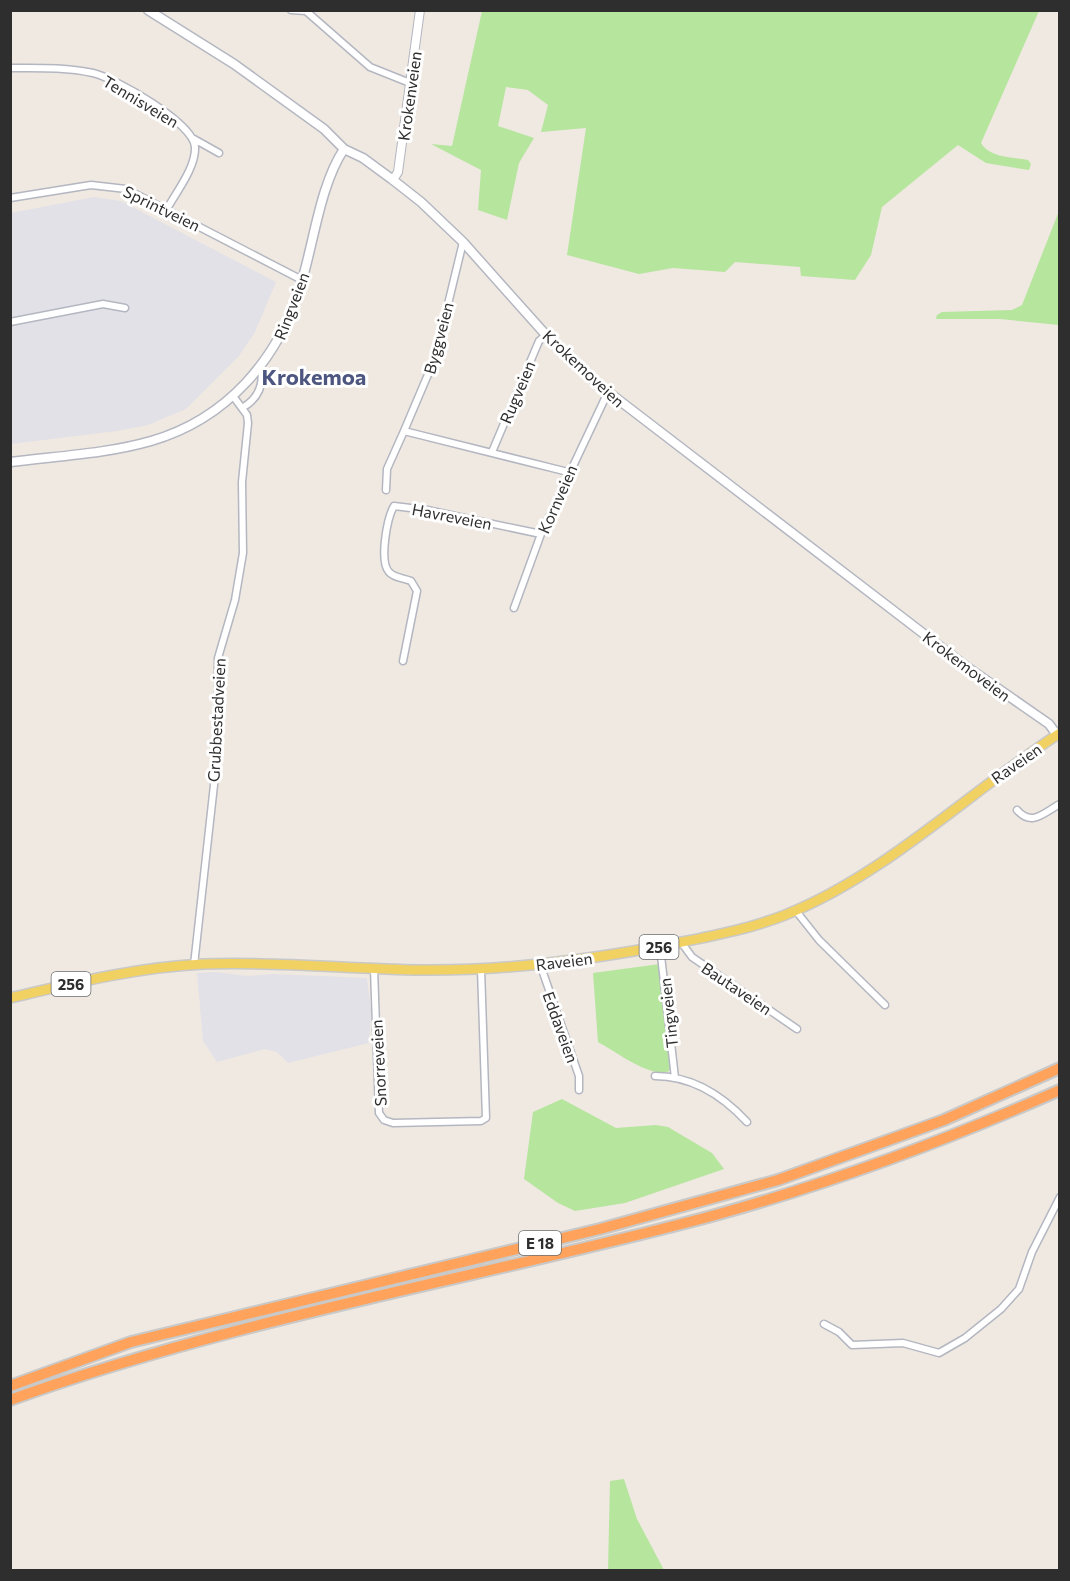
<svg xmlns="http://www.w3.org/2000/svg" width="1070" height="1581" viewBox="0 0 1070 1581" font-family="Commissioner,sans-serif">
<style>
.industrial{fill:#e3e1e8}
.green{fill:#b6e59e}
.lines{fill:none;stroke-linecap:round;stroke-linejoin:round}
.minor-casing{stroke:#b4b7c1;stroke-width:9}
.tertiary-casing{stroke:#b4b7c1;stroke-width:10}
.secondary-casing{stroke:#b4b7c1;stroke-width:11}
.primary-casing{stroke:#c9c9c9;stroke-width:12}
.motorway-casing{stroke:#c9c9c9;stroke-width:14}
.minor{stroke:#fff;stroke-width:6}
.tertiary{stroke:#fff;stroke-width:8}
.secondary{stroke:#fff;stroke-width:8}
.primary{stroke:#f2d163;stroke-width:9}
.motorway{stroke:#ffa35c;stroke-width:10}
.labels{text-anchor:middle;dominant-baseline:central;stroke-width:6;stroke-linejoin:round;paint-order:stroke}
.shield{fill:#fff;stroke:#6d6d6d;stroke-width:1.5}
.shield-label{font-size:15px;font-weight:bold;fill:#2e2e2e}
.street-label{font-size:16px;fill:#2e2e2e;stroke:#fff}
.district-label{font-size:22px;font-weight:bold;fill:#4d5680;stroke:#fff}
</style>
<rect width="100%" height="100%" fill="#efe9e1"/>
<path class="industrial" d="M94,197L121,201L276,282L255,332L239,356L186,409L148,425L117,431L11,444V213Z
M215,972L246,976L273,974L367,978L371,1010L369,1043L288,1063L277,1052L265,1049L217,1062L203,1041L197,973Z"/>
<path class="green" d="M482,11H1039L981,143C990,158 1012,157 1028,160L1031,164L1029,170L986,163L958,145L882,207L871,255L855,280L801,276L800,267L735,262L725,272L673,268L639,274L567,255L586,128L541,132L548,105L528,90L506,87L498,126L534,138L519,163L507,220L478,210L481,170L431,144L452,146Z
M1059,211V325L1000,319H936L937,315L942,312L1012,310L1022,305Z
M660,964L671,1066L669,1071C651,1079 615,1051 598,1042L593,973Z
M562,1099L616,1128L656,1125L668,1127L712,1153L724,1169L625,1203L575,1211L558,1203L524,1179L533,1112Z
M624,1479L637,1519L664,1570H608L610,1481Z"/>
<g class="lines">
<defs>
<path id="minor" d="M291,10L306,11L370,67L410,83
M10,68C39,68 65,67 93,73C115,78 194,123 195,147C196,167 177,191 167,209
M194,139L219,153
M10,198L91,185L126,189L302,280
M10,322L103,304L125,308
M242,408C258,399 264,386 261,368
M404,431L435,358L463,242
M492,452L539,341L546,335
M386,490L387,469L404,431L568,472
M514,608L541,534L608,392
M403,661L417,591L411,581C404,578 394,578 389,572C379,561 387,518 394,506L427,510L541,534
M1017,810C1032,827 1043,813 1060,804
M796,911L819,940L885,1005
M681,942L692,957L797,1029
M660,947L675,1078
M540,964L579,1076V1090
M194,965L217,758L218,658L235,600L243,553L242,482L248,423L247,415L233,396
M374,968L379,1113L384,1120L393,1123L481,1121L486,1118L481,969
M655,1076C692,1076 723,1096 747,1122
M824,1324L839,1332L852,1345L903,1343L939,1353L965,1338L1001,1309L1019,1289L1032,1252L1060,1197"/>
<path id="tertiary" d="M393,180L398,172L420,10"/>
<path id="secondary" d="M148,10L234,64L324,129L344,149L363,158L393,180L421,202L463,242L546,335L594,381L967,667L1049,724L1057,735
M10,462C57,456 106,454 151,441C227,419 279,359 301,284C314,242 320,185 344,149"/>
<path id="primary" d="M10,998C74,983 138,967 203,964C276,961 349,969 421,970C509,971 597,959 682,942C717,935 752,928 785,915C884,876 970,791 1060,733"/>
<path id="motorway" d="M10,1386L131,1342L600,1229L778,1180L944,1120L1060,1068
M10,1400C237,1318 475,1279 708,1217C829,1184 945,1141 1060,1090"/>
</defs>
<use href="#minor" class="minor-casing"/>
<use href="#tertiary" class="tertiary-casing"/>
<use href="#secondary" class="secondary-casing"/>
<use href="#primary" class="primary-casing"/>
<use href="#motorway" class="motorway-casing"/>
<use href="#minor" class="minor"/>
<use href="#tertiary" class="tertiary"/>
<use href="#secondary" class="secondary"/>
<use href="#primary" class="primary"/>
<use href="#motorway" class="motorway"/>
</g>
<g class="labels">
<g class="shield">
<rect x="639.5" y="935" width="39" height="24" rx="4.5"/>
<rect x="51.5" y="972" width="39" height="24" rx="4.5"/>
<rect x="519" y="1231" width="42" height="24" rx="4.5"/>
</g>
<g class="shield-label">
<text x="659" y="947">256</text>
<text x="71" y="984">256</text>
<text x="540" y="1243">E 18</text>
</g>
<g class="street-label">
<text transform="translate(409 96) rotate(-82)">Krokenveien</text>
<text transform="translate(141 101) rotate(31)">Tennisveien</text>
<text transform="translate(162 208) rotate(26)">Sprintveien</text>
<text transform="translate(291 306) rotate(-69)">Ringveien</text>
<text transform="translate(438 338) rotate(-75)">Byggveien</text>
<text transform="translate(584 368) rotate(43)">Krokemoveien</text>
<text transform="translate(517 392) rotate(-67)">Rugveien</text>
<text transform="translate(557 499) rotate(-66)">Kornveien</text>
<text transform="translate(452 516) rotate(11)">Havreveien</text>
<text transform="translate(967 666) rotate(37)">Krokemoveien</text>
<text transform="translate(216 720) rotate(-87)">Grubbestadveien</text>
<text transform="translate(1016 763) rotate(-35)">Raveien</text>
<text transform="translate(564 961) rotate(-7)">Raveien</text>
<text transform="translate(737 988) rotate(34)">Bautaveien</text>
<text transform="translate(668 1013) rotate(-96)">Tingveien</text>
<text transform="translate(561 1027) rotate(70)">Eddaveien</text>
<text transform="translate(378 1063) rotate(-93)">Snorreveien</text>
</g>
<g class="district-label">
<text x="314" y="376">Krokemoa</text>
</g>
</g>
<rect width="1070" height="1581" fill="none" stroke="#2e2e2e" stroke-width="24"/>
</svg>
